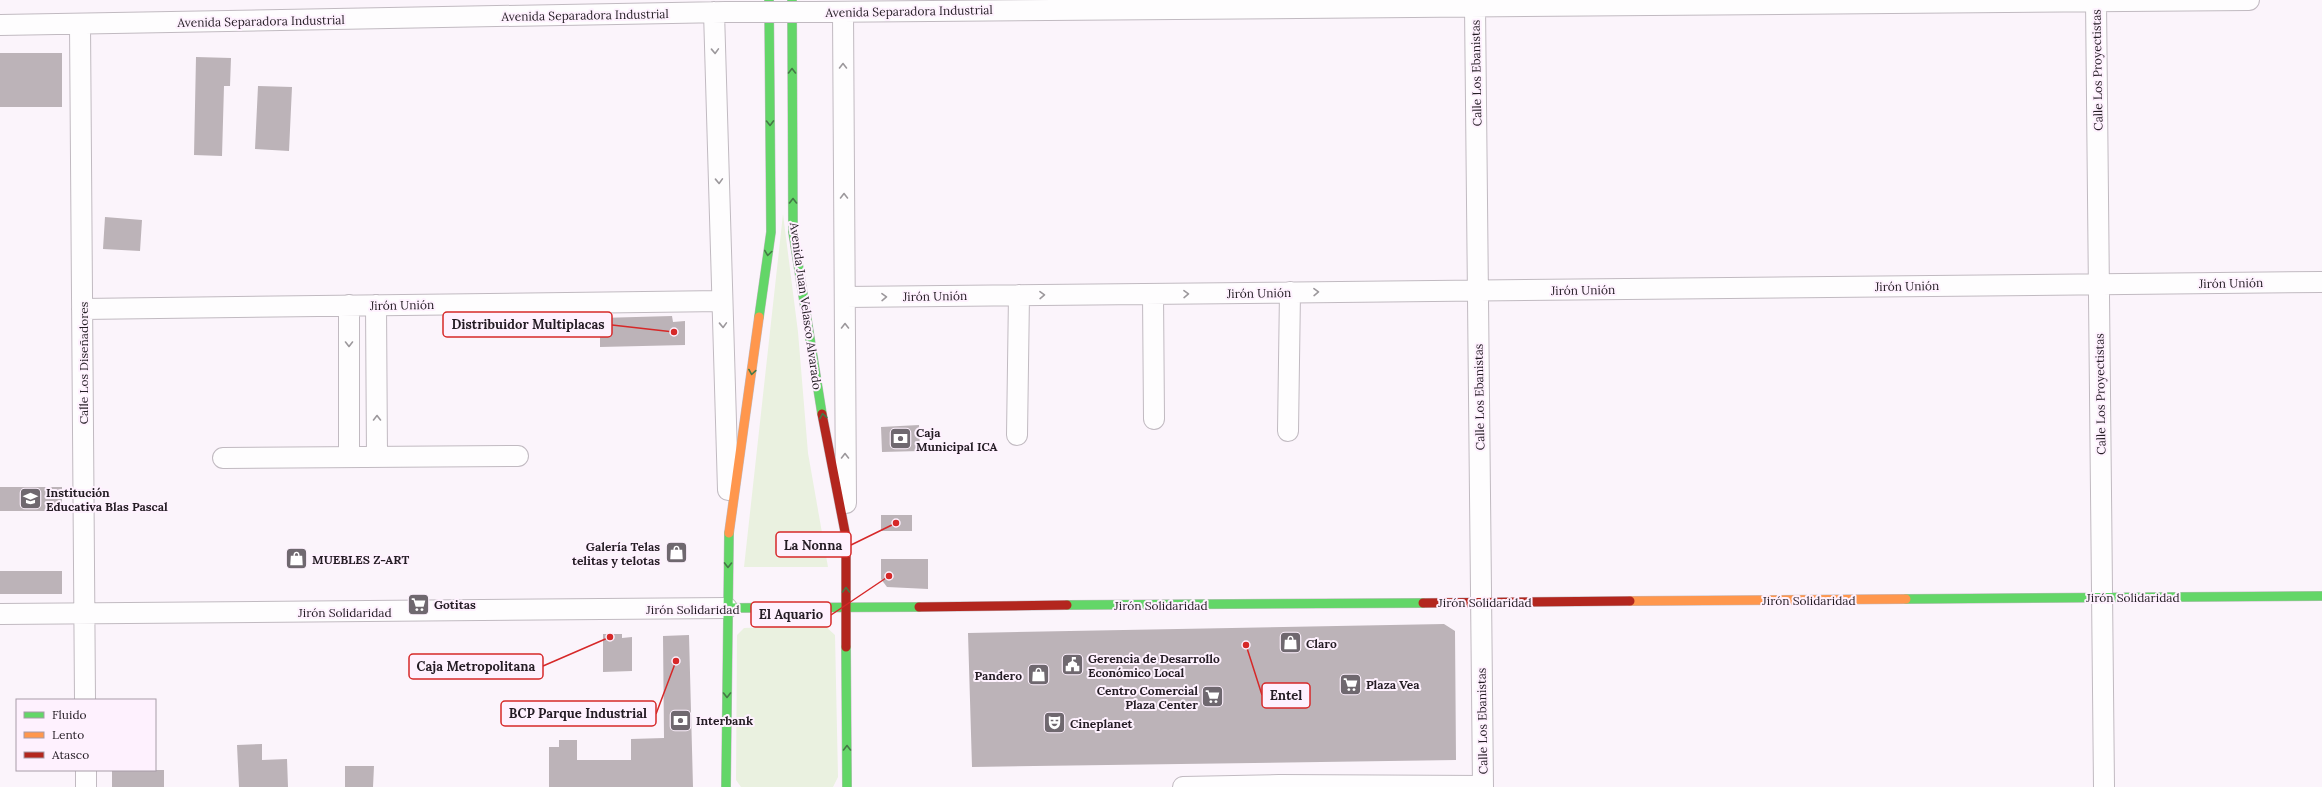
<svg xmlns="http://www.w3.org/2000/svg" width="2322" height="787" viewBox="0 0 2322 787" font-family="Lora,serif">
<style>
.green{fill:#eaf1e0}
.building{fill:#bcb3b8}
.lines{fill:none;stroke-linecap:round;stroke-linejoin:round}
.street-casing{stroke:#c1bac1;stroke-width:22}
.fast-casing{stroke:#c1bac1;stroke-width:10}
.slow-casing{stroke:#c1bac1;stroke-width:10}
.jam-casing{stroke:#c1bac1;stroke-width:10}
.street{stroke:#fefdfe;stroke-width:20}
.fast{stroke:#63d668;stroke-width:9}
.slow{stroke:#ff974d;stroke-width:9}
.jam{stroke:#b3261e;stroke-width:9}
.street-bridge-casing{stroke:#c1bac1;stroke-width:22;stroke-linecap:butt}
.street-bridge{stroke:#fefdfe;stroke-width:20}
.oneway{stroke:#9c989c}
.oneway2{stroke:#447946}
.labels{text-anchor:middle;dominant-baseline:central;stroke-width:4;stroke-linejoin:round;paint-order:stroke}
.street-label{font-size:12px;fill:#241c24;stroke:#fef1fe}
.poi-label{font-size:12px;font-weight:bold;fill:#241c24;stroke:#fef1fe;text-anchor:start}
.leader{fill:none;stroke:#d62828;stroke-width:1.5}
.callout-dot{fill:#d62828;stroke:#fef1fe;stroke-width:1.5}
.callout{fill:#fef1fe;stroke:#d62828;stroke-width:1.5}
.callout-label{font-size:13px;text-anchor:middle;font-weight:bold;fill:#241c24}
</style>
<rect width="100%" height="100%" fill="#fbf4fb"/>
<path class="green" d="M783,214L798,332L808,453L828,567H744Z
M824,625L835,635L838,777L833,787H741L736,780L737,635L744,628Z"/>
<path class="building" d="M0,53H62V107H0Z
M196,57L231,58L230,86H224L222,156L194,155Z
M258,86L292,87L289,151L255,149Z
M105,217L142,220L140,251L103,249Z
M672,316L673,322L685,321V345L600,347V318Z
M919,425L920,451L882,452L881,427Z
M0,487H62V511H0Z
M881,515H912V531H881Z
M881,559H928V589L887,587L881,579Z
M0,571H62V594H0Z
M1444,624L1455,631L1456,760L972,767L968,633Z
M603,634H622V638L632,637V671L603,672Z
M689,635L693,787H549V747H559V740H577V760H631V739L664,738L663,636Z
M262,744V760L287,759L288,787H239L237,745Z
M345,766H374L373,787H345Z
M112,770H164V787H112Z"/>
<g class="lines">
<defs>
<path id="street" d="M2096,1L2104,787
M1475,6L1483,787
M714,12L728,490
M814,12L2249,0
M843,12L846,503
M0,25L726,12
M80,25L85,700
M1153,294L1154,419
M845,297L2322,282
M349,305V457
M376,305L377,457
M82,309L722,301
M1288,431L1290,292
M1017,435L1019,295
M223,458L518,456
M0,614L727,608
M86,770V787
M1183,787L1279,785L1483,786"/>
<path id="fast" d="M792,0L793,232L822,414
M759,317L771,232L769,0
M1906,599L2322,596
M1067,605L1423,603
M727,608L919,607
M846,647L847,787
M726,787L729,533"/>
<path id="slow" d="M729,533L759,317
M1630,601L1906,599"/>
<path id="jam" d="M822,414L846,537V647
M1423,603L1630,601
M919,607L1067,605"/>
</defs>
<use href="#street" class="street-casing"/>
<use href="#fast" class="fast-casing"/>
<use href="#slow" class="slow-casing"/>
<use href="#jam" class="jam-casing"/>
<use href="#street" class="street"/>
<use href="#fast" class="fast"/>
<use href="#slow" class="slow"/>
<use href="#jam" class="jam"/>
<defs>
<path id="street-bridge" d="M726,12H814"/>
</defs>
<use href="#street-bridge" class="street-bridge-casing"/>
<use href="#street-bridge" class="street-bridge"/>
</g>
<defs><path id="oneway-chevron" d="M-2-3.5L2.5 0L-2 3.5" fill="none" stroke-width="1.6" stroke-linecap="round" stroke-linejoin="round"/></defs>
<g class="oneway">
<use href="#oneway-chevron" transform="translate(715 51) rotate(88)"/>
<use href="#oneway-chevron" transform="translate(843 66) rotate(-90)"/>
<use href="#oneway-chevron" transform="translate(719 181) rotate(88)"/>
<use href="#oneway-chevron" transform="translate(844 196) rotate(-90)"/>
<use href="#oneway-chevron" transform="translate(1316 292) rotate(-1)"/>
<use href="#oneway-chevron" transform="translate(1186 294) rotate(-1)"/>
<use href="#oneway-chevron" transform="translate(1042 295) rotate(-1)"/>
<use href="#oneway-chevron" transform="translate(884 297) rotate(-1)"/>
<use href="#oneway-chevron" transform="translate(723 325) rotate(88)"/>
<use href="#oneway-chevron" transform="translate(845 326) rotate(-90)"/>
<use href="#oneway-chevron" transform="translate(349 344) rotate(90)"/>
<use href="#oneway-chevron" transform="translate(377 418) rotate(-90)"/>
<use href="#oneway-chevron" transform="translate(845 456) rotate(-90)"/>
</g>
<g class="oneway2">
<use href="#oneway-chevron" transform="translate(792 71) rotate(-90)"/>
<use href="#oneway-chevron" transform="translate(770 123) rotate(89)"/>
<use href="#oneway-chevron" transform="translate(793 201) rotate(-90)"/>
<use href="#oneway-chevron" transform="translate(768 253) rotate(98)"/>
<use href="#oneway-chevron" transform="translate(752 372) rotate(99)"/>
<use href="#oneway-chevron" transform="translate(823 416) rotate(-101)"/>
<use href="#oneway-chevron" transform="translate(728 565) rotate(91)"/>
<use href="#oneway-chevron" transform="translate(846 590) rotate(-90)"/>
<use href="#oneway-chevron" transform="translate(727 695) rotate(90)"/>
<use href="#oneway-chevron" transform="translate(847 748) rotate(-90)"/>
</g>
<defs>
<symbol id="bank-square" viewBox="-11 -11 22 22"><rect x="-9" y="-9" width="18" height="18" rx="4" fill="#6f686f" stroke="#fef1fe"/><path d="M-6-4H6V4H-6ZM0-2.3a2.3 2.3 0 1 0 0 4.6a2.3 2.3 0 1 0 0-4.6Z" fill="#fff"/></symbol>
<symbol id="school-square" viewBox="-11 -11 22 22"><rect x="-9" y="-9" width="18" height="18" rx="4" fill="#6f686f" stroke="#fef1fe"/><path d="M0-5L7-2L0 1L-7-2ZM-4 1L0 2.5L4 1V4Q0 6-4 4Z" fill="#fff"/></symbol>
<symbol id="shop-square" viewBox="-11 -11 22 22"><rect x="-9" y="-9" width="18" height="18" rx="4" fill="#6f686f" stroke="#fef1fe"/><path d="M-5-2.5h2.3a2.7 3.5 0 0 1 5.4 0H5L5.5 6h-11ZM-1.5-2.5h3a1.5 2.3 0 0 0-3 0Z" fill="#fff"/></symbol>
<symbol id="supermarket-square" viewBox="-11 -11 22 22"><rect x="-9" y="-9" width="18" height="18" rx="4" fill="#6f686f" stroke="#fef1fe"/><path d="M-6-5.5h2.5l.6 2H6L4.5 2H-2.5L-4.4-4H-6ZM-1.5 3.2a1.3 1.3 0 1 0 .1 0ZM3 3.2a1.3 1.3 0 1 0 .1 0Z" fill="#fff"/></symbol>
<symbol id="civic-square" viewBox="-11 -11 22 22"><rect x="-9" y="-9" width="18" height="18" rx="4" fill="#6f686f" stroke="#fef1fe"/><path d="M-.6-6.5H3V-4.5H.6V-3L4-1V1h2V6H-6V1h2V-1L-.6-3ZM-1.2 2.5V6h2.4V2.5Z" fill="#fff"/></symbol>
<symbol id="theatre-square" viewBox="-11 -11 22 22"><rect x="-9" y="-9" width="18" height="18" rx="4" fill="#6f686f" stroke="#fef1fe"/><path d="M-5-5.5Q0-4 5-5.5V0Q5 5 0 6Q-5 5-5 0ZM-3.3-2.5H-1v1.5H-3.3ZM1-2.5H3.3v1.5H1ZM-2.8 1Q0 5.5 2.8 1Z" fill="#fff"/></symbol>
</defs>
<g fill-rule="evenodd">
<use href="#bank-square" x="888" y="426" width="25" height="25"/>
<use href="#school-square" x="18" y="486" width="25" height="25"/>
<use href="#shop-square" x="664" y="540" width="25" height="25"/>
<use href="#shop-square" x="284" y="546" width="25" height="25"/>
<use href="#supermarket-square" x="406" y="592" width="25" height="25"/>
<use href="#shop-square" x="1278" y="630" width="25" height="25"/>
<use href="#civic-square" x="1060" y="652" width="25" height="25"/>
<use href="#shop-square" x="1026" y="662" width="25" height="25"/>
<use href="#supermarket-square" x="1338" y="672" width="25" height="25"/>
<use href="#supermarket-square" x="1200" y="684" width="25" height="25"/>
<use href="#bank-square" x="668" y="708" width="25" height="25"/>
<use href="#theatre-square" x="1042" y="710" width="25" height="25"/>
</g>
<g class="labels">
<g class="street-label">
<text transform="translate(909 11) rotate(-1)">Avenida Separadora Industrial</text>
<text transform="translate(585 15) rotate(-1)">Avenida Separadora Industrial</text>
<text transform="translate(261 21) rotate(-1)">Avenida Separadora Industrial</text>
<text transform="translate(2097 70) rotate(-91)">Calle Los Proyectistas</text>
<text transform="translate(1476 73) rotate(-91)">Calle Los Ebanistas</text>
<text transform="translate(2231 283) rotate(-1)">Jirón Unión</text>
<text transform="translate(1907 286) rotate(-1)">Jirón Unión</text>
<text transform="translate(1583 290) rotate(-1)">Jirón Unión</text>
<text transform="translate(1259 293) rotate(-1)">Jirón Unión</text>
<text transform="translate(935 296) rotate(-1)">Jirón Unión</text>
<text transform="translate(402 305) rotate(-1)">Jirón Unión</text>
<text transform="translate(806 306) rotate(82)">Avenida Juan Velasco Alvarado</text>
<text transform="translate(83 363) rotate(-90)">Calle Los Diseñadores</text>
<text transform="translate(2100 394) rotate(-91)">Calle Los Proyectistas</text>
<text transform="translate(1479 397) rotate(-91)">Calle Los Ebanistas</text>
<text x="2133" y="597">Jirón Solidaridad</text>
<text x="1809" y="600">Jirón Solidaridad</text>
<text x="1485" y="602">Jirón Solidaridad</text>
<text x="1161" y="605">Jirón Solidaridad</text>
<text x="693" y="609">Jirón Solidaridad</text>
<text x="345" y="612">Jirón Solidaridad</text>
<text transform="translate(1482 721) rotate(-91)">Calle Los Ebanistas</text>
</g>
<g class="poi-label">
<text x="916" y="432">Caja<tspan x="916" dy="14">Municipal ICA</tspan></text>
<text x="46" y="492">Institución<tspan x="46" dy="14">Educativa Blas Pascal</tspan></text>
<text x="660" y="546" text-anchor="end">Galería Telas<tspan x="660" dy="14">telitas y telotas</tspan></text>
<text x="312" y="559">MUEBLES Z-ART</text>
<text x="434" y="604">Gotitas</text>
<text x="1306" y="643">Claro</text>
<text x="1088" y="658">Gerencia de Desarrollo<tspan x="1088" dy="14">Económico Local</tspan></text>
<text x="1022" y="675" text-anchor="end">Pandero</text>
<text x="1366" y="684">Plaza Vea</text>
<text x="1198" y="690" text-anchor="end">Centro Comercial<tspan x="1198" dy="14">Plaza Center</tspan></text>
<text x="696" y="720">Interbank</text>
<text x="1070" y="723">Cineplanet</text>
</g>
</g>
<path class="leader" d="M674 332L612 325M896 523L851 545M889 576L831 615M610 637L543 666M1246 645L1262 695M676 661L656 714"/>
<g class="callout-dot">
<circle cx="674" cy="332" r="4"/>
<circle cx="896" cy="523" r="4"/>
<circle cx="889" cy="576" r="4"/>
<circle cx="610" cy="637" r="4"/>
<circle cx="1246" cy="645" r="4"/>
<circle cx="676" cy="661" r="4"/>
</g>
<g class="callout">
<rect x="443" y="312" width="169" height="25" rx="4"/>
<rect x="776" y="532" width="75" height="25" rx="4"/>
<rect x="751" y="602" width="80" height="25" rx="4"/>
<rect x="409" y="654" width="134" height="25" rx="4"/>
<rect x="1262" y="683" width="48" height="25" rx="4"/>
<rect x="501" y="701" width="155" height="25" rx="4"/>
</g>
<g class="callout-label">
<text x="528" y="329">Distribuidor Multiplacas</text>
<text x="813" y="550">La Nonna</text>
<text x="791" y="619">El Aquario</text>
<text x="476" y="671">Caja Metropolitana</text>
<text x="1286" y="700">Entel</text>
<text x="578" y="718">BCP Parque Industrial</text>
</g>
<rect x="16" y="699" width="140" height="72" fill="#fef1fe" stroke="#a79ca7"/>
<rect x="24" y="712" width="20" height="6" fill="#63d668" stroke="#a79ca7"/>
<text x="52" y="719" font-size="12" fill="#241c24">Fluido</text>
<rect x="24" y="732" width="20" height="6" fill="#ff974d" stroke="#a79ca7"/>
<text x="52" y="739" font-size="12" fill="#241c24">Lento</text>
<rect x="24" y="752" width="20" height="6" fill="#b3261e" stroke="#a79ca7"/>
<text x="52" y="759" font-size="12" fill="#241c24">Atasco</text>
</svg>
